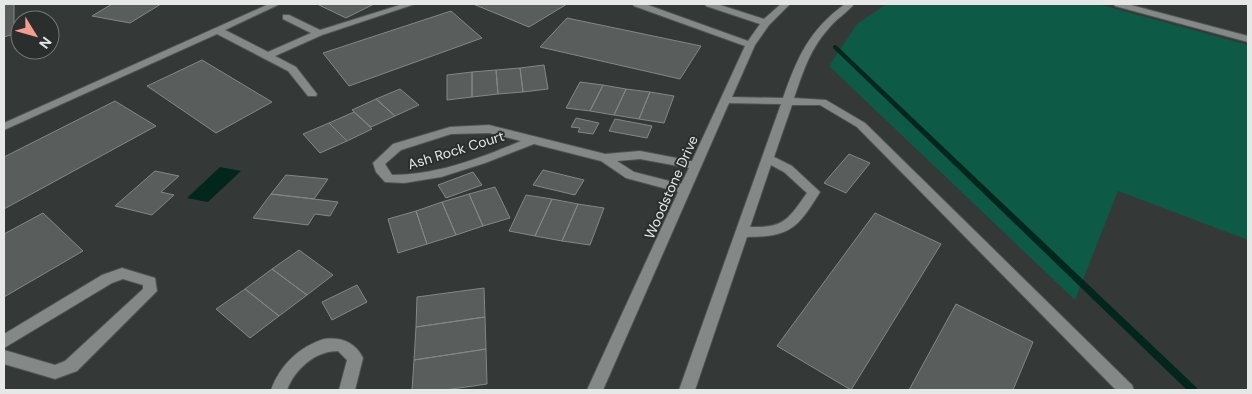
<svg xmlns="http://www.w3.org/2000/svg" width="1252" height="394" viewBox="0 0 1252 394" font-family="'DM Sans',sans-serif">
<style>
.green{fill:#0d5a46}
.water{fill:#01261c}
.lines{fill:none;stroke-linecap:round;stroke-linejoin:round}
.stream{fill:#01261c;fill-rule:evenodd}
.building{fill:#595e5c;stroke:#838886}
.minor-casing{stroke:#505452;stroke-width:2}
.minor{fill:#848987;fill-rule:evenodd}
.labels{text-anchor:middle;dominant-baseline:central;stroke-width:4;stroke-linejoin:round;paint-order:stroke}
.street-label{font-size:14px;fill:#e5e8e7;stroke:#2a2e2d}
</style>
<rect width="100%" height="100%" fill="#343837"/>
<path class="green" d="M887,4H1098L1248,45V240L1118,191L1075,300L829,66L857,24Z"/>
<path class="water" d="M220,167L241,171L208,202L187,198Z"/>
<g class="lines">
<path class="stream" d="M835,45L837,46L1196,387L1198,390H1187L833,48V46Z"/>
</g>
<path class="building" d="M4,4H14V34L4,37Z
M112,4H161L130,23L92,16Z
M317,4H374L346,18Z
M473,4H567L529,27Z
M451,11L482,38L349,86L323,53Z
M567,18L701,46L680,79L540,47Z
M202,60L272,102L216,133L147,86Z
M544,65L548,89L523,92L520,68Z
M520,68L523,92L498,94L496,70Z
M496,70L498,94L472,97V72Z
M472,72V97L447,100V75Z
M580,82L603,85L590,111L566,108Z
M603,85L626,89L614,115L590,111Z
M400,89L419,105L395,116L376,99Z
M626,89L650,92L639,119L614,115Z
M650,92L674,96L664,123L639,119Z
M376,99L395,116L371,127L352,110Z
M115,101L156,126L4,209V157Z
M354,112L372,129L347,141L329,123Z
M576,118L599,123L593,134L578,132L580,128L571,127Z
M615,119L652,126L647,138L609,131Z
M329,123L347,141L320,153L303,134Z
M849,154L870,163L846,193L824,183Z
M543,170L584,180L575,195L533,185Z
M155,171L179,176L161,192L174,195L152,215L115,206Z
M473,172L482,185L446,198L438,185Z
M286,175L328,179L314,199L271,194Z
M495,187L510,218L483,226L469,194Z
M271,194L314,199L338,202L330,216L315,214L308,225L253,218Z
M469,194L483,226L456,235L442,202Z
M526,195L552,199L535,236L509,231Z
M552,199L578,204L562,241L535,236Z
M442,202L456,235L427,244L416,211Z
M578,204L604,208L590,245L562,241Z
M416,211L427,244L398,253L388,219Z
M43,213L83,251L4,297V234Z
M875,213L941,244L851,390L777,346Z
M299,250L333,275L307,295L272,269Z
M272,269L307,295L279,316L245,289Z
M357,285L367,302L332,320L322,302Z
M484,288L485,317L416,327L417,297Z
M245,289L279,316L250,338L216,309Z
M956,304L1033,342L1013,390H909Z
M485,317L486,349L414,360L416,327Z
M486,349L487,384L445,390H412L414,360Z"/>
<g class="lines">
<defs>
<path id="minor" d="M269,4H280L225,30L268,52L311,33L283,19V15H289L320,30L403,4H415L322,35L275,56L296,67L317,94L316,96H308L288,71L217,34L4,130V123Z
M633,4H645L748,41L760,24L706,6L705,4H717L764,19L781,4H790L769,25L755,45L732,97L783,98C797,58 809,30 845,4H854C848,12 836,19 829,28C810,49 803,72 794,98L826,100L865,123L1132,385L1134,390H1116L857,127L820,105H792L774,157L792,166L820,192C798,228 790,237 747,237L695,390H679L781,104L729,103L603,390H587L678,192L626,178L601,161L534,144L485,163L441,177L404,183L385,182L376,172L373,163L393,144L450,127L489,125L605,154L640,151L692,161L745,46L634,6ZM489,133L521,141C481,158 437,175 392,175L385,164L401,150L451,134ZM640,159L689,168L681,184L634,172L617,161ZM771,165L784,172L807,193C788,219 785,228 750,227Z
M1114,4H1127L1248,36V42L1115,6Z
M122,268L155,278L157,291L77,371L55,379L4,364V350L55,365L65,361L143,289V285L123,279L112,283L4,348V334L102,275Z
M324,339C341,337 355,342 363,358L355,390H339L347,360L338,351C315,351 295,369 287,390H271C280,365 299,347 324,339Z"/>
</defs>
<use href="#minor" class="minor-casing"/>
<use href="#minor" class="minor"/>
</g>
<g class="labels">
<g class="street-label">
<text transform="translate(456 150) rotate(-17)">Ash Rock Court</text>
<text transform="translate(671 187) rotate(-66)">Woodstone Drive</text>
</g>
</g>
<rect width="1252" height="394" fill="none" stroke="#e5e8e7" stroke-width="10"/>
<g transform="translate(35 35) rotate(127)"><circle r="24" fill="#2a2e2d" stroke="#757877"/>
<path d="M0-4L9 19L0 12L-9 19Z" fill="#f49d8c"/>
<text y="-8" font-size="14" font-weight="bold" text-anchor="middle" fill="#e5e8e7">N</text>
</g>
</svg>
